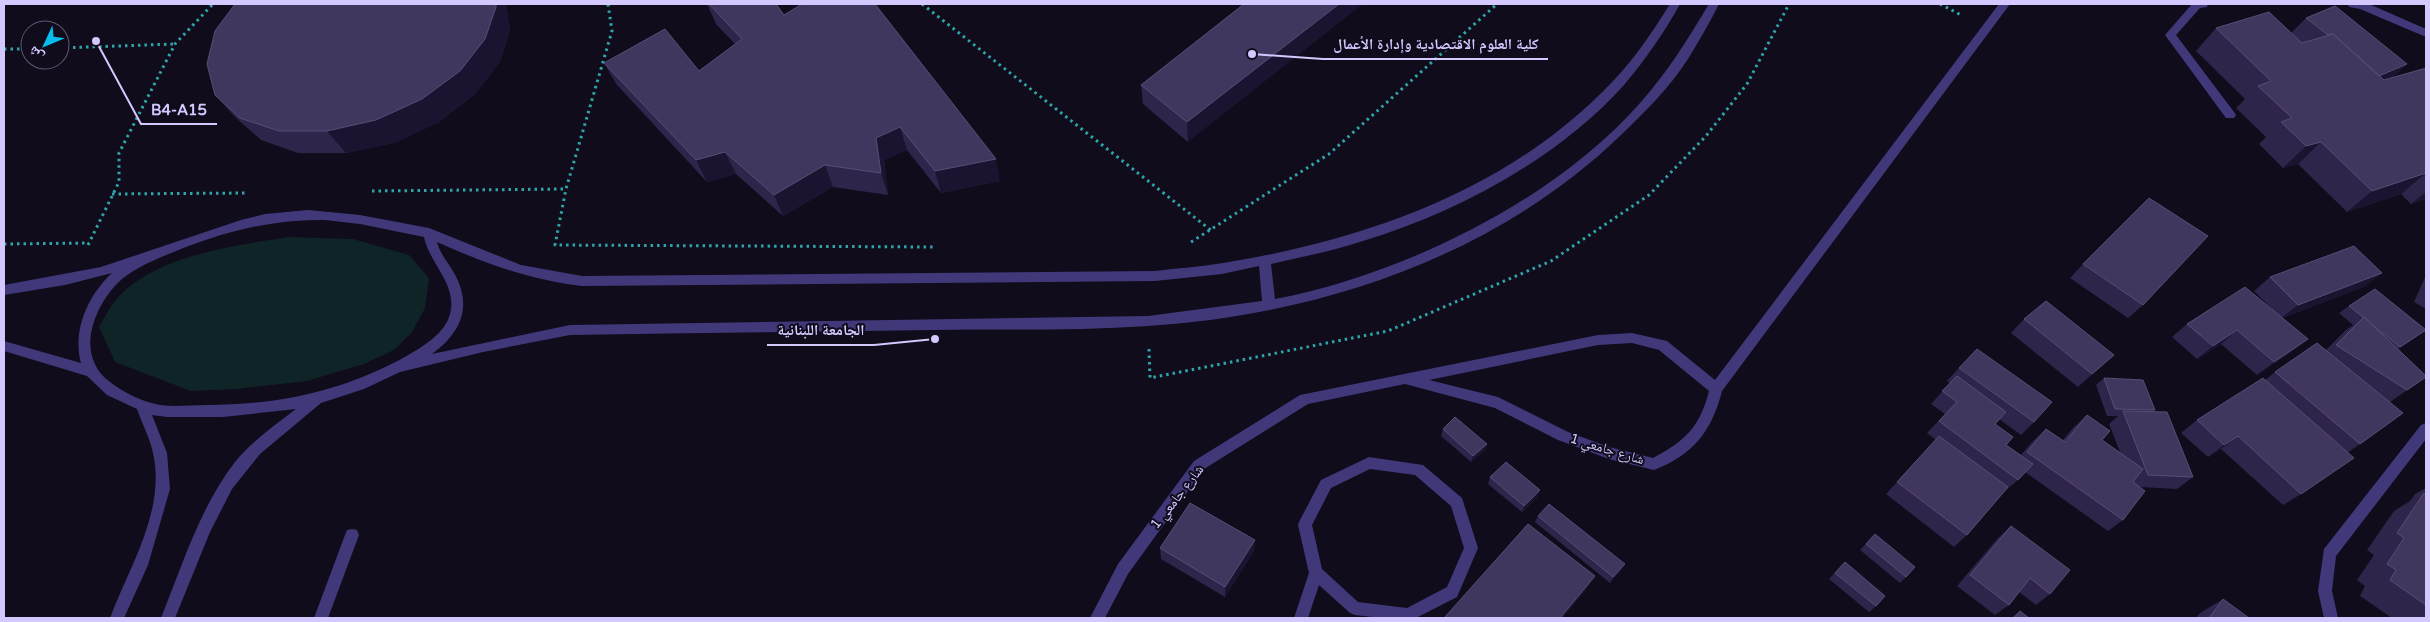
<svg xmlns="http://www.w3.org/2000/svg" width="2430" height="622" viewBox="0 0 2430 622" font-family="'Varela Round','Noto Naskh Arabic',sans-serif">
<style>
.green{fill:#0f2426}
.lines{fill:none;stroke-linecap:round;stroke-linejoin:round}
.path{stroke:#2fa5aa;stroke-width:3;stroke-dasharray:2.5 4;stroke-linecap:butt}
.service{fill:#41387a;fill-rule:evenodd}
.minor{fill:#41387a;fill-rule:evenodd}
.wall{fill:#2f244a}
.shaded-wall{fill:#1b132f}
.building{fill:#41365d;stroke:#584d76}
.labels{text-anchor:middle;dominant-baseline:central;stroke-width:4;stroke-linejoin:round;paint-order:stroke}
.street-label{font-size:14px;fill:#d4c8fe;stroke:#100c1c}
.leader{fill:none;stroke:#d4c8fe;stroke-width:2}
.callout-dot{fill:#d4c8fe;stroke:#100c1c;stroke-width:2}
.callout-label{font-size:15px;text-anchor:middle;font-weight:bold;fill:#d4c8fe;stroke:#100c1c;stroke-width:4;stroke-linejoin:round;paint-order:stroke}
</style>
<rect width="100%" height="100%" fill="#100c1c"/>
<path class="green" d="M289,237L353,239L409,255L429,278L425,308L412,332L394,350L364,364L307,381L237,389L191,391L115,362L99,327C104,319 109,308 115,301C153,255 234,246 289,237Z"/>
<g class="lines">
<path class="path" d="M608,4L612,31L566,189L555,245L933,247
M922,4L1212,231
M1940,4L1961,15
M60,48L175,44
M4,49H30
M372,191L566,189
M112,194L246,193
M1191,242L1329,154L1497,4
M4,244L89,243
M88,245L119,182V153L175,44L213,4
M1149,349L1150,378L1388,331L1551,261L1649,195L1706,136L1747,84L1789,4"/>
<path class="service" d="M1999,4H2010L1722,391C1712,431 1693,455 1654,470L1609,459L1558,440L1495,408L1405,384L1308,404L1204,469L1128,574L1105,618H1090L1118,564L1194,461L1300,395L1598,335L1632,333L1667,341L1715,380ZM1632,343L1659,350L1709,391C1700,427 1685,441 1653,458L1609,447L1568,432L1498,397L1429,380L1598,345Z
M1369,457L1423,465L1462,498L1478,548L1457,597L1416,618H1381L1355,615L1350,613L1319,585L1308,618H1294L1309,573L1298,525L1300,520L1321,480ZM1370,469L1415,475L1451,506L1464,548L1447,587L1407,608L1358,602L1322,569L1312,525L1331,488Z
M352,529L357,530L359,535L328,618H314L345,535L347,530Z"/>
<path class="minor" d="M1670,4H1680C1664,33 1645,60 1624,85C1559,158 1456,213 1363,241C1333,251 1301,257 1271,264L1275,299C1402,275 1554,201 1640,103C1667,73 1688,39 1709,4H1719C1710,22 1699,41 1688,59C1670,87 1645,112 1621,135C1496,256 1320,315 1148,326C1076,331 1004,329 932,330C811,332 691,333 570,335L483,352L400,372L364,389L321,403L260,454L232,489L210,532L175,618H161C182,566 200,507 235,462C252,441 275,425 296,409L223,417H167L152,415L167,453L170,489L148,565L124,618H110C129,567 166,511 153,453C150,438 142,424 137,409L107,395L87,376L4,351V341L81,363C72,331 88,295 112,273L65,285L4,295V285L101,267L241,220L265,214L308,210L360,215L429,228L521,265L582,276L1155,271C1178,268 1200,267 1223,263C1367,240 1512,189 1614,80C1636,57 1653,31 1670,4ZM325,220L360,224L424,237C429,263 458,285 450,314C445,334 422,347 405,357C343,391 278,405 207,405C192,405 175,407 160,405C143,402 124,393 110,382C94,370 88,353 91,333C95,313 106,293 122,279C141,264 164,256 186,247C231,230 276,219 325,220ZM437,242C484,263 530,280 582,286L1155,281L1222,274L1259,266L1262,301L1148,316L570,325L432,354C461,333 473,306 454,273C448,262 440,254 437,242Z
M2192,4H2208L2207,7L2200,8L2176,35L2234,112L2236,115L2234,118H2226L2165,35Z
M2348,4H2369L2426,29V37L2360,9L2349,7Z
M2426,423V439L2336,556L2332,591L2338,618H2324L2318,591L2324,549L2421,425Z"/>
</g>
<path class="wall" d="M235,4H506L510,30L500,62L475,94L439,122L394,143L346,153H298L261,140L235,117L215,95Z
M707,4H776L784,15L1000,181L941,193L907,150L884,160L888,195L833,187L783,216L736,174L707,182L617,85L604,63L699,71L735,44L716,24Z
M1244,4L1188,142L1143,104L1141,85Z
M2306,18L2407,64L2392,78L2426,68V199L2411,204L2401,194L2347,212L2298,164L2283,168L2259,144L2266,137L2236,108L2245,99L2196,51L2216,28L2303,43L2291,33Z
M2083,264L2143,305L2128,318L2070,278Z
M2382,273L2364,287L2282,318L2308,339L2291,352L2257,375L2221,344L2197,359L2172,337L2187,324L2272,309L2254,291L2270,277Z
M2426,275V309L2414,302Z
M2349,306L2426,330L2398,349L2426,377L2390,402L2360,444L2347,453L2301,494L2283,505L2221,449L2208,457L2181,433L2197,420L2265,380L2275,372L2326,350L2346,330L2353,325L2339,313Z
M2024,319L2114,355L2078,387L2011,333Z
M1959,368L2034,422L2021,435L1999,419L1995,424L2006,445L2021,455L2032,442L2046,429L2062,441L2073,428L2087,415L2102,440L2120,452L2109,424L2118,416H2107L2096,385L2104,378L2155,410L2153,412L2193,477L2177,489L2140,487L2123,520L2108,531L2025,472L2018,480L2005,491L1967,535L1954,547L1886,494L1936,440L1927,433L1945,414L1931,404L1950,383L1947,381Z
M1443,429L1487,444L1485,450L1471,462L1441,436Z
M1490,477L1540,490L1537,497L1522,512L1488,484Z
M2426,488V618H2392L2360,596L2365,586L2357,580L2374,555L2367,550L2394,511L2410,501L2415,494Z
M1538,516L1621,570L1610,583L1535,522Z
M2011,526L2050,594L2036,605L2019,592L2009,605L1995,615L1957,586L1998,538Z
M1875,534L1906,577L1900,583L1860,550Z
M1255,540L1254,551L1225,597L1161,559L1160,548Z
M1845,562L1876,606L1869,612L1829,579Z
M2223,599L2249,618H2196L2200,613Z
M2020,611L2029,618H2011Z"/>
<path class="shaded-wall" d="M496,4H506L510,30L500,62L475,94L439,122L394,143L346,153L327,131Z
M1339,4H1363L1188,142L1187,122Z
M2407,64L2391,79L2363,91L2379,76Z
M900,127L907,150L884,160L888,195L881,173L876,138Z
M2321,142L2298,164L2283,168L2306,146Z
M725,152L736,174L707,182L696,160Z
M996,159L1000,181L941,193L935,171Z
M825,165L833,187L783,216L774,195Z
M2426,173L2401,194L2347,212L2372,191Z
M2426,192V199L2411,204Z
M2382,273L2364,287L2281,318L2298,305Z
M2237,330L2221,344L2197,359L2213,346Z
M2308,339L2291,352L2257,375L2274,362Z
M2114,355L2100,368L2078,387L2092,374Z
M2238,436L2221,449L2208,457L2224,445Z
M1487,444L1485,450L1471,462L1473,456Z
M1540,490L1537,497L1522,512L1524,506Z
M1255,540L1254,551L1225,597V587Z
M1625,564L1621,570L1610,583L1613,577Z
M1595,576L1586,590L1563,618H1560Z"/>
<path class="building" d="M235,4H496V7L485,39L460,71L422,99L376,120L327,131H279L240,118L215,95L207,64L215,31Z
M709,4H776L784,15L802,4H875L996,159L935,171L900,127L876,138L881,173L825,165L774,195L725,152L696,160L604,63L665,29L699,71L742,39Z
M1244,4H1339L1187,122L1141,85Z
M2335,6L2407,64L2379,76L2333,34L2328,35L2306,18Z
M2269,12L2302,43L2333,34L2384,80L2426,68V173L2372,191L2321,142L2306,146L2281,122L2292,118L2258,86L2271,81L2216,28Z
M2149,198L2208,236L2143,305L2083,264Z
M2354,246L2382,273L2298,305L2270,277Z
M2245,287L2308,339L2274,362L2237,330L2213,346L2187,324Z
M2375,289L2426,330L2400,347L2376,328L2364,317H2363L2349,306Z
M2046,301L2114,355L2092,374L2024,319Z
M2364,317L2426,376V377L2407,390L2336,345Z
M2317,343L2403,413L2360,444L2275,372Z
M1977,349L2052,402L2034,422L1959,368Z
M1957,376L2006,412L1995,424L2013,437L2006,445L2033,464L2018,480L1939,421L1957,402L1942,391Z
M2104,378L2143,380L2155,410L2115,409Z
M2263,378L2354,458L2301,494L2238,436L2224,445L2197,420Z
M2123,411L2167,412L2193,477L2148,475Z
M2087,415L2110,431L2102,440L2143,469L2133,482L2145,491L2123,520L2027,452L2046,429L2065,442Z
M1455,417L1487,444L1473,456L1443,429Z
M1939,436L2008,487L1967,535L1897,482Z
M1506,462L1540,490L1524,506L1490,477Z
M2424,493L2426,495V605L2390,580L2396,570L2387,564L2404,538L2397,533Z
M1190,503L1255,540L1225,587L1160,548Z
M1549,504L1625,564L1613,577L1538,516Z
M1528,524L1595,576L1560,618H1444Z
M2011,526L2070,570L2050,594L2030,578L2009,605L1970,575Z
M1875,534L1915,567L1906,577L1866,544Z
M1845,562L1885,596L1876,606L1835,573Z
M2223,599L2249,618H2209Z
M2020,611L2029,618H2014Z"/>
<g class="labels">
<g class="street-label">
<text transform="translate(1607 449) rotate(17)">شارع جامعي 1</text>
<text transform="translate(1177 497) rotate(-52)">شارع جامعي 1</text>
</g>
</g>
<path class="leader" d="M1252 54L1323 59H1548M96 41L141 124H217M935 339L874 345H767"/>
<g class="callout-dot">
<circle cx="1252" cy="54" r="5"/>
<circle cx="96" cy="41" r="5"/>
<circle cx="935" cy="339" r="5"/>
</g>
<g class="callout-label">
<text x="1436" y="49">كلية العلوم الاقتصادية وإدارة الأعمال</text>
<text x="179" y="115">B4-A15</text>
<text x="821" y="335">الجامعة اللبنانية</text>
</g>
<rect width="2430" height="622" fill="none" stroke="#d4c8fe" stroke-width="10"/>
<g transform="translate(45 45) rotate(226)"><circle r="24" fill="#100c1c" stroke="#5e5776"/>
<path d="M0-4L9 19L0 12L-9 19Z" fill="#06bdec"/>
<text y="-8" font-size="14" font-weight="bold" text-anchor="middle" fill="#d4c8fe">ش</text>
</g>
</svg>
